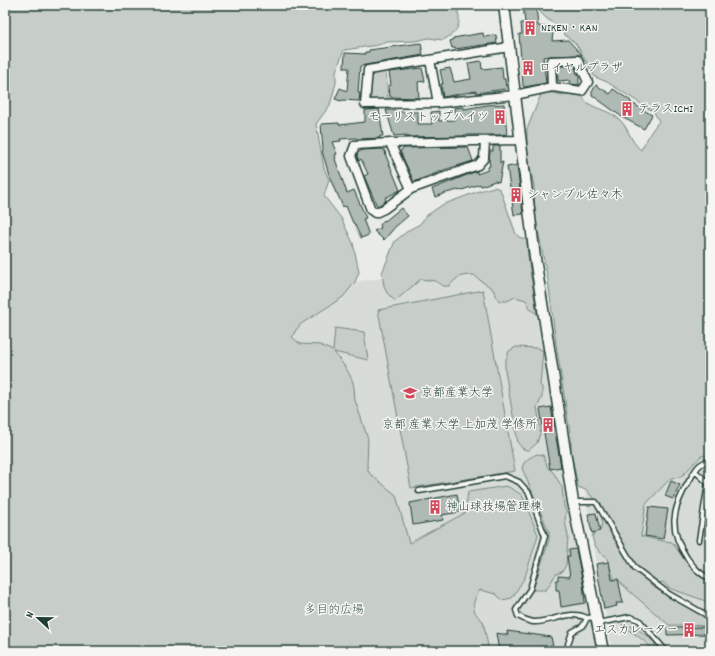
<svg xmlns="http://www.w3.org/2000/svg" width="715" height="656" viewBox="0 0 715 656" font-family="Dekko,'Klee One',sans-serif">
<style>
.built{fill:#d8dcd8}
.green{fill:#c7cec9;stroke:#73867e}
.building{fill:#b0bab5;stroke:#1f3d34}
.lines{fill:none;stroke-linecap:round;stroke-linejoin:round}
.service-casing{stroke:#1f3d34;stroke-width:7}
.minor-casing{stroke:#1f3d34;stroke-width:11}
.tertiary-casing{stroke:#1f3d34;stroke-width:13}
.service{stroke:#f6f6f2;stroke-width:4}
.minor{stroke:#f6f6f2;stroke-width:8}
.tertiary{stroke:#f6f6f2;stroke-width:10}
.labels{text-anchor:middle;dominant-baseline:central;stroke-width:3;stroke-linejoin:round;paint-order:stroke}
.poi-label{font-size:12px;fill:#1f3d34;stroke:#f6f6f2;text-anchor:start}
.park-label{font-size:12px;fill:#415a52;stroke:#f6f6f2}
</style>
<rect width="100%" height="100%" fill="#e9ebe7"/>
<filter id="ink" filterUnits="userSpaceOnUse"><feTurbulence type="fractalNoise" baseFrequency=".025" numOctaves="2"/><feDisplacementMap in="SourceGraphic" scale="8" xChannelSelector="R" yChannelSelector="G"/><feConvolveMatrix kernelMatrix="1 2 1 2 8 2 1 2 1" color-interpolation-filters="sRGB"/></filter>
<g filter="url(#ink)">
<path class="built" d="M512,5H538V8L513,11Z
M530,259L567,498L597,651H127L306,288Z
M572,418L710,420V651H612Z"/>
<path class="green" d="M5,5H456C462,23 460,31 443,40L429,38L415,41L387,42L378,45L344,50L336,71V83L330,105L316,124L324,168L329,180L324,196L341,218L353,243L359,272L355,282L343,297L301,324L296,330L292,337L300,344L320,345L333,351L335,328L364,332L368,360L334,352C341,362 353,375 354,388C355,392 354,396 355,400L368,439L367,466L369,473L396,495L409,543L465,513L468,492L507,486L522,495L538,535L525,577L512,598L502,600L496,594L480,590C472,602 470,611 483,621L489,651H5Z
M539,5H710V455L701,456L681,477L671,478L646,504L641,536L657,540L672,542C684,559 692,572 710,582V606L703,600L669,588L663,582L650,585L710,620V626L669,625L622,585L619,580L614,579L606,556L600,552L594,544L592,536L598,529H601L602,521L601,503L592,497L588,491L578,487L571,452V439L556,344L548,280L535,216L534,186L527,153V129L542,92C550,92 556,94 564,95C569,95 574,94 579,95C584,96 584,101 588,103C598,110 611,111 620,120C629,129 630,141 641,150L651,132L659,121L654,112L607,82L595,77L581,52L576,44L564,34L559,26L551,22L545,17L540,12Z
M386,70L388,100H372L370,97L371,76L376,71Z
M494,187L500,189L516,234L519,237L527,240L528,258L537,314L531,310L526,300L515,297L507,301H499L492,288L481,281L474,275C461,275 458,276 449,286H443L435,281L421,279L395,301L387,293L384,286L382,273L395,241L409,230L420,224L426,216L442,205L479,191Z
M483,290L515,471L411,488L378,310Z
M516,347L538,348L543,351L540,385L542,387V397L537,408L541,430L537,443L529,450H526L522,448L518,443L505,371V362L509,351Z
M537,454L543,455L548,468L553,472L562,487L564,506L566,511L565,521L568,536L566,565L562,572L556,574L546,590H533L549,540V532L522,468C524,460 529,458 537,454Z
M624,624C637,627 646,635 655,643V646L652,649C647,642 630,629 622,628V625Z"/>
<path class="building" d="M523,5H536L538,26L546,27L553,32L552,41L568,40L582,55L551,56L543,57L546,83L525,87L523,86L519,34H522L521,23H525Z
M483,33L484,37L496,35L497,43L455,49V48H452L450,41L453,40V38Z
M421,43L423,55L360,66L358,93H360L359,101L342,100L341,101L335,99L340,88L347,91L349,68H344L345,53L365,54V52H369V50Z
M481,61L482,69L502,67L503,79H505L506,89L476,93V91L443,97L441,84H443L440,70L450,68L454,82L471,79L468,63Z
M557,66H575L577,74H579V85L570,84L569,80L558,81Z
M422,68L425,81L418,82L419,98L390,97L389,86L391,85L389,72Z
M596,85L610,94L613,89L631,101L630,102L652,115L644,129L622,117L592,95V92Z
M504,104L507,134L499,135H464V136L407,137V135L394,136L386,110H395V112H418V124H432L431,112L439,111V121L455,120L454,108L464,107V109L487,105Z
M379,109L383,136H380V138L357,139L356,138L340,139L341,141L332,142L337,154L335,155L336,158L335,159L347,193L354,190L366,218L363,219L369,235L361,238L354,223H353L346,206L343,207L337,193H336L330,178L322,151L323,150L321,124L339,123V125L365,122V110Z
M493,146H500V163L503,162L499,182L495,181L481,186L480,184L459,191L458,190L446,193L435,197L432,189L477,171V174L488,170V167L490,166L489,161L490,151H493Z
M468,147L473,161L444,170L414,182L400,151L404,148Z
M382,149L385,151L386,156L400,190L385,198L386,201L377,206L364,176L368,174L361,159L359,161L357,156L358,152L363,150Z
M517,165L523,214L514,215L507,167Z
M401,208L408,216L395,227L384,240L374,231L381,228L380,225L384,220L385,221Z
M551,407L561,467L550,469L540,409Z
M671,481L680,485L673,499L665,496Z
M457,494L460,512L442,515L443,520L413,525L410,503Z
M649,507L668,509L663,539L645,536Z
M596,513L600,531L592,533L588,514Z
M576,549L583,583L585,603L561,607L559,590H556V580H558V576L570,577L567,556H570L569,550Z
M609,562L612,580L618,579L623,603H616L617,606L604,609L596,564Z
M710,627V634L667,635V628Z
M507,631L551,637L554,651H499L496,633L508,635Z"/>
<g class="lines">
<defs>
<path id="service" d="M710,460C697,464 696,470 689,481C672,509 668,529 687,558C693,566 700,575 710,578
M695,471L708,483L699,540
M419,491L505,476L519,482L529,493L545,536L530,589L516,610L518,616C523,619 528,621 533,622C551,623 570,609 587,618L596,617
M573,502H596L635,568L669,594L710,617
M598,623L630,617L639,620L666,651
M570,651L568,644L572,632L583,626L587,618"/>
<path id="minor" d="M430,60L438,103L365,104L368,70L509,47
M438,103L515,95L552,87L582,91L588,82L578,60L551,61L552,87
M390,143L411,189L384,209L375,213L371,210L351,156L355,145L390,143L520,140
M411,189L478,165L484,158L485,141"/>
<path id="tertiary" d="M504,5L535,258L573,502L603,651"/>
</defs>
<use href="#service" class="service-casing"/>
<use href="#minor" class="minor-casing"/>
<use href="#tertiary" class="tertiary-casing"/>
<use href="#service" class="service"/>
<use href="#minor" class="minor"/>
<use href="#tertiary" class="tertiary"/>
</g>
</g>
<defs>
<symbol id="building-bare" viewBox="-9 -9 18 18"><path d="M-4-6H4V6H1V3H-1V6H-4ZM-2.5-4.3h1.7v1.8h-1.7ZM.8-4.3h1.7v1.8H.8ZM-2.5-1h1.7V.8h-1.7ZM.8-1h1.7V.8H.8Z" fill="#d1495b" stroke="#f6f6f2" stroke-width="2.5" paint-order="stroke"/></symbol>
<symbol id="university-bare" viewBox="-9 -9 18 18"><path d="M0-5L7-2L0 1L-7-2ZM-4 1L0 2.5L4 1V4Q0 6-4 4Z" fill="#d1495b" stroke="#f6f6f2" stroke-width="2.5" paint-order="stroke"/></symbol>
</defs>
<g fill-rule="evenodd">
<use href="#building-bare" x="520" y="18" width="20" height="20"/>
<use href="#building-bare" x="518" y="58" width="20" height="20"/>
<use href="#building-bare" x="617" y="99" width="20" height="20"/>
<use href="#building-bare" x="490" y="107" width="20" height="20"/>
<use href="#building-bare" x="506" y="185" width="20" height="20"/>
<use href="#university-bare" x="400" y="383" width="20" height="20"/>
<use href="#building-bare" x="538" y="415" width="20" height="20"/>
<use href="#building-bare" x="425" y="497" width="20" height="20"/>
<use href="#building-bare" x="679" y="620" width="20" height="20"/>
</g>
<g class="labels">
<g class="poi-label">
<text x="541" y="28">NIKEN・KAN</text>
<text x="539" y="68">ロイヤルプラザ</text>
<text x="638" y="109">テラスICHI</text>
<text x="489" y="117" text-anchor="end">モーリストップハイツ</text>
<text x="527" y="195">シャンブル佐々木</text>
<text x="421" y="393">京都産業大学</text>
<text x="537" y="425" text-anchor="end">京都 産業 大学 上加茂 学修所</text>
<text x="446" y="507">神山球技場管理棟</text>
<text x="678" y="630" text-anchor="end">エスカレーター</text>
</g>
<g class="park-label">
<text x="334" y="610">多目的広場</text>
</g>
</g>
<rect width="715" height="656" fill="none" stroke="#f6f6f2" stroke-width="20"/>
<rect x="10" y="10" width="695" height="636" fill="none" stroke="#1f3d34" stroke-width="1.5" filter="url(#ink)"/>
<g transform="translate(38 618) rotate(292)" stroke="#f6f6f2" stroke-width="3" paint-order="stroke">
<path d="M0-3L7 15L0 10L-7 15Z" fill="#1f3d34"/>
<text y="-6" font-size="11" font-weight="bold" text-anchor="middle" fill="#1f3d34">N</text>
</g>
</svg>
